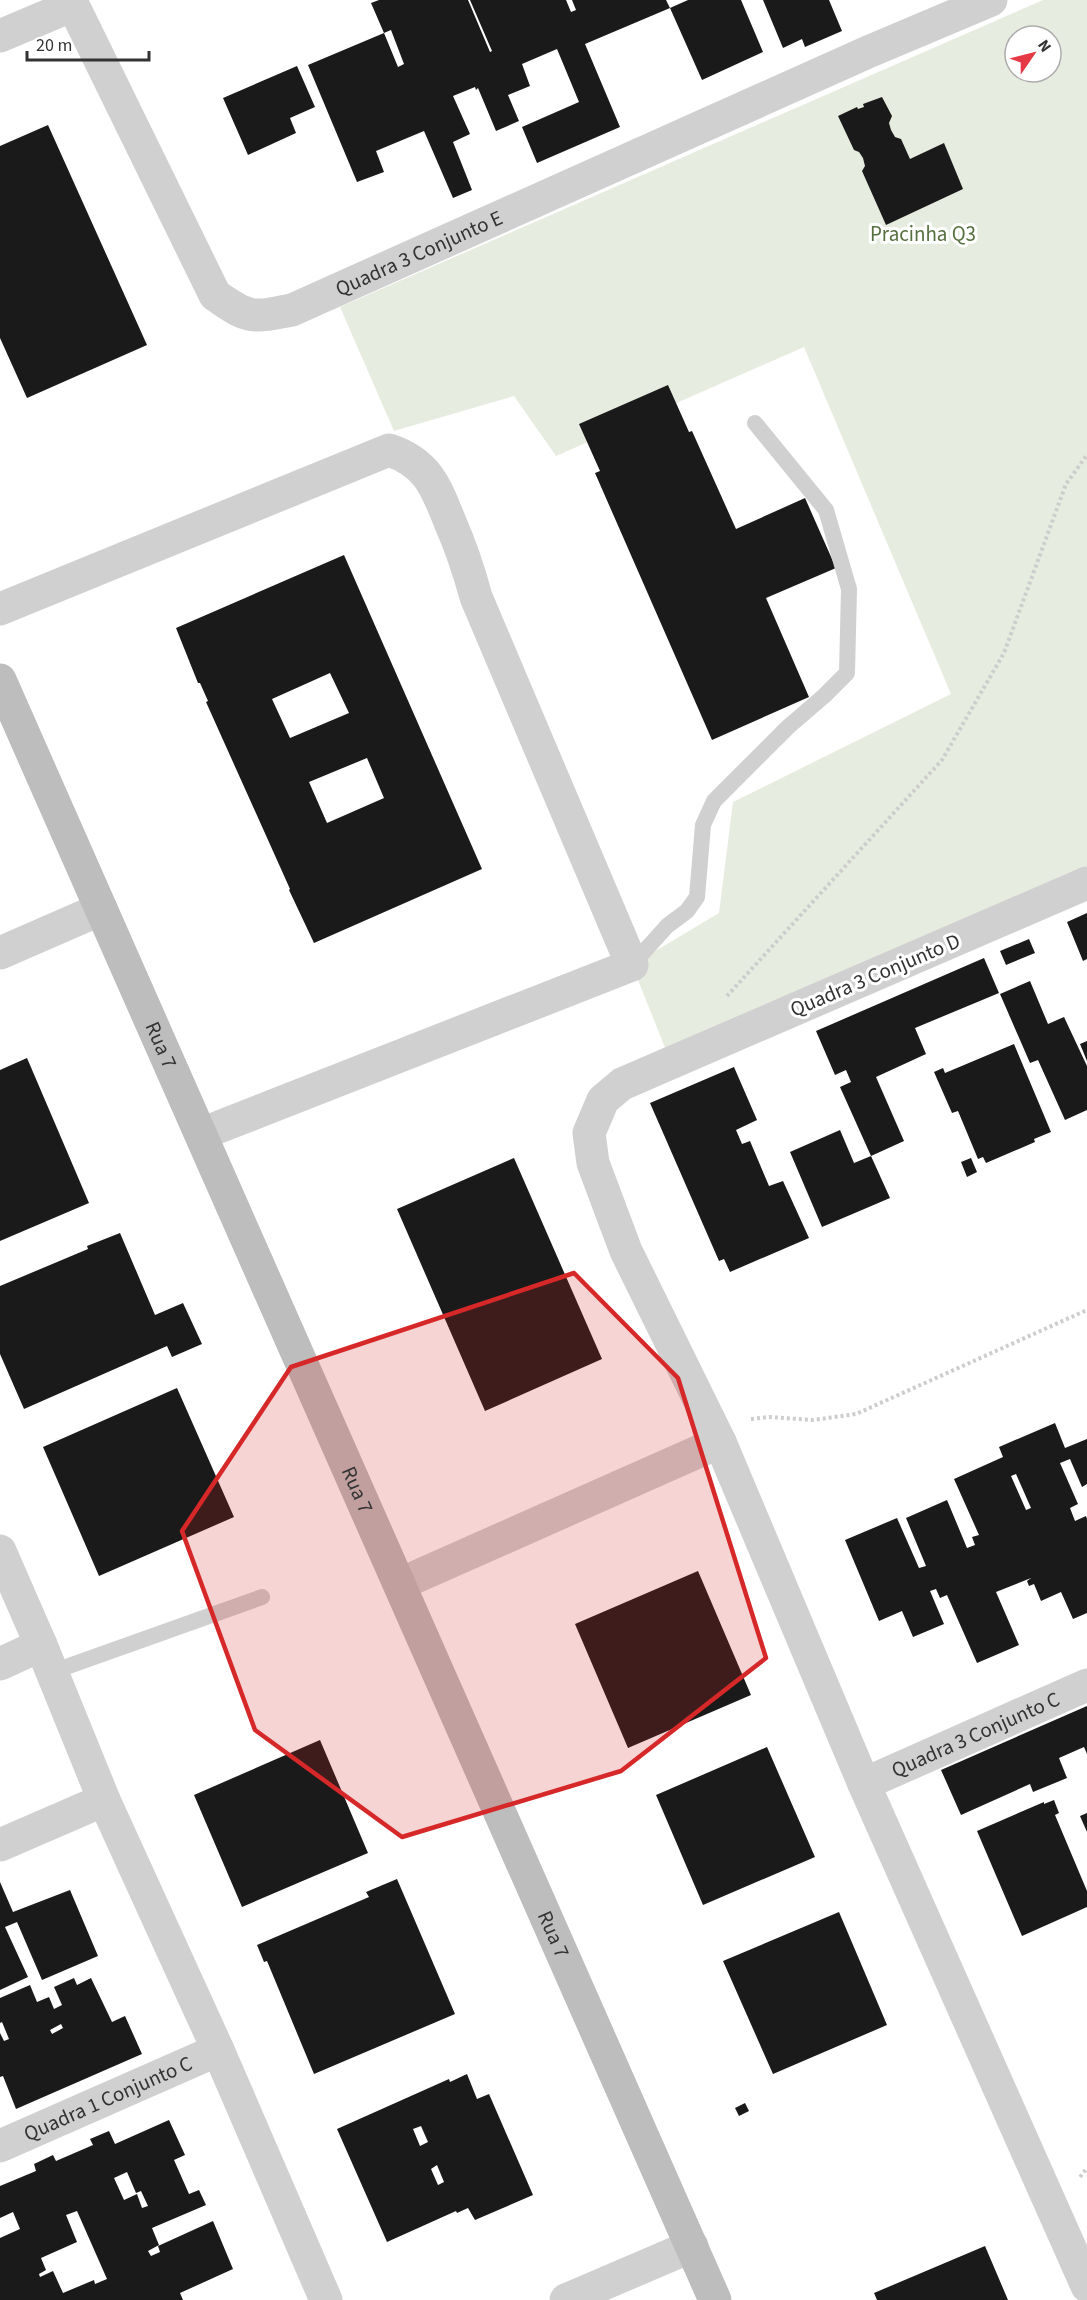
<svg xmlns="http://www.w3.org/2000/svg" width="1087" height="2300" viewBox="0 0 1087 2300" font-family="'Source Sans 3',sans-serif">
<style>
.green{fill:#e6ecdf;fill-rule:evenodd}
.building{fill:#1a1a1a;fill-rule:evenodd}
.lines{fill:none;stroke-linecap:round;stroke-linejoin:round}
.path{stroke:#cdcdcd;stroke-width:4;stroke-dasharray:3 3;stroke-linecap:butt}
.lane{stroke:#d0d0d0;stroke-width:16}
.street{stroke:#d0d0d0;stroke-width:33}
.secondary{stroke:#bdbdbd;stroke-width:33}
.marked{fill:#d62828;fill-opacity:0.2;stroke:#d62828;stroke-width:4.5;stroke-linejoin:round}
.labels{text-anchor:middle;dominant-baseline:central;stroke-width:6;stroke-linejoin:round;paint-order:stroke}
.park-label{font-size:21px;fill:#56703f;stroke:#fff}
.street-label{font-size:21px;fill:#333;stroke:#fff}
</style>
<rect width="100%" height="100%" fill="#fff"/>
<path class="green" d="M1043,0H1087V866L666,1050L632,965L719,913L733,802L951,694L804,347L556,456L514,396L394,431L340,307ZM1015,36H1051V72H1015Z"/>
<path class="building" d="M379,0H468L490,52L492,51L470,0H566L571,12L576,10L572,0H666L670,8L688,0H741L763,52L702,80L670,8L585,44L620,127L537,163L522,127L579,102L557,49L522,64L530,86L508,95L519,121L496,131L478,88L476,90L475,87L453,96L470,134L453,142L472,190L453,198L424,131L376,151L384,172L357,182L308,65L384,33L371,3ZM391,30L404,64L398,67L384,33Z
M763,0H829L842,31L805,47L802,39L783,48Z
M297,66L315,107L290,118L296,133L248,155L223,98Z
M882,97L892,116L889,123L891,130L895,137L901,139L910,159L944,143L963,189L886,225L862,171L865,166L863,158L859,152L854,150L838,116L857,107L858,109L864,107L863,104Z
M48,125L147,345L27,398L0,338V146Z
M668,385L689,432L692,431L736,529L805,498L836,568L766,598L809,697L712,740L595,473L600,471L579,424Z
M344,555L482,869L314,943L289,890L290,889L206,702L208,701L200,683H198L176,628ZM330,673L349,713L290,738L272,699ZM367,758L384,798L327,823L309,782Z
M1087,913V959L1083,961L1067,922Z
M1029,939L1035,953L1006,965L1000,951Z
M984,958L999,993L915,1028L926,1054L876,1077L904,1141L871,1156L840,1087L851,1082L846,1070L835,1075L816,1031Z
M1030,981L1048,1024L1064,1017L1087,1066V1110L1065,1120L1038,1060L1030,1063L1000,994Z
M1087,1041V1061L1080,1044Z
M1014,1044L1051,1132L1034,1139L1035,1142L986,1163L983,1157L978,1159L958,1111L952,1113L934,1072L943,1068L945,1073Z
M27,1058L89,1203L0,1241V1070Z
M734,1067L757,1120L736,1130L742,1144L750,1141L769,1186L783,1181L809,1238L730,1272L724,1259L719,1261L650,1103Z
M840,1130L854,1163L871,1156L890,1198L822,1227L790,1152Z
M514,1158L602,1359L485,1411L397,1209Z
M971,1158L977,1172L967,1177L961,1162Z
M120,1233L155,1315L183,1303L202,1344L172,1357L167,1346L24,1409L0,1354V1286L88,1249L87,1246Z
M177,1388L234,1517L99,1576L43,1447Z
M1055,1423L1065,1448L1087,1439V1484L1082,1487L1070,1459L1060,1463L1078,1504L1070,1508L1075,1521L1086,1516L1087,1519V1613L1073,1619L1061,1592L1041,1601L1034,1584L1029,1586L1027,1581L1031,1578L996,1592L1019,1645L977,1663L947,1595L940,1598L936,1589L930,1591L944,1624L913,1637L902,1611L879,1621L845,1540L897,1518L919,1568L926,1566L906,1518L947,1500L967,1548L975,1545L972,1537L979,1535L954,1479L1003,1457L999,1447ZM1016,1474L1031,1508L1026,1510L1011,1476Z
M698,1571L751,1695L628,1748L575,1624Z
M1087,1706V1754L1084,1747L1059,1758L1067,1778L1033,1792L1030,1784L961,1815L941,1770Z
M320,1740L368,1853L242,1907L194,1795Z
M767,1747L815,1857L703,1905L656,1795Z
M1054,1800L1059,1813L1055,1815L1087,1891V1907L1022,1936L977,1831L1044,1802V1804Z
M1087,1813V1832L1080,1816Z
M397,1879L455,2014L314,2074L267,1961L264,1962L257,1945L369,1897L366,1892Z
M0,1882L13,1912L70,1890L98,1956L42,1980L17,1922L5,1927L28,1977L0,1990Z
M839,1912L887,2025L773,2074L723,1961Z
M74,1978L77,1985L91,1978L112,2022L125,2016L142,2054L16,2109L3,2076L0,2077V2033L4,2041L9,2039L2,2022L0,2023V1998L30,1985L37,2002L49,1997L54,2009L62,2005L54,1987ZM61,2024L63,2028L52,2034L50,2030Z
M467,2074L477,2099L489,2094L533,2195L475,2220L468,2208L457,2213L456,2211L387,2242L337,2129L449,2079L450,2082ZM421,2126L428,2142L420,2146L413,2129ZM437,2165L444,2182L438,2185L431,2169Z
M745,2103L749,2111L739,2116L735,2108Z
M169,2120L185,2155L174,2160L189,2194L199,2190L206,2205L152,2228L159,2245L148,2251L151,2256L160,2252L158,2246L213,2221L233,2269L180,2293L183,2300H0V2238L20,2229L13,2212L0,2218V2186L36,2171L34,2164L53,2155L56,2161L93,2145L90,2139L109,2131L115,2144ZM127,2172L136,2193L141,2191L148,2206L142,2208L137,2194L124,2200L114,2178ZM77,2211L107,2279L95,2284L94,2280L63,2293L53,2271L40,2277L39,2274L46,2270L41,2258L77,2242L66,2215Z
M985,2246L1008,2300H877L874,2293Z"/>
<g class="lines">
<path class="path" d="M727,996L942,760L1004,653L1066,484L1087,455
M751,1419L769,1417L813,1420L856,1414L1087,1310
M1080,2177L1087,2168"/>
<path class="lane" d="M632,965L667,926L687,911L697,897L703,825L714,801L788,727L824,696L847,673L849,589L826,510L755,423
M52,1672L262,1597"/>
<g class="street">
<path id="s1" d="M0,36L73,5L215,295C249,319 252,318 292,310L868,52L991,0"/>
<path d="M0,609L389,450C428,463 436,487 450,522C461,547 469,571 476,597L632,965L201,1134"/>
<path d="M1087,883L622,1084L603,1100L589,1133L593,1163L626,1251L720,1442L864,1784L1087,2286"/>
<path d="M0,953L101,909"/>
<path d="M0,1551L41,1645L104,1800L218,2050L326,2300"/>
<path d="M400,1584L720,1442"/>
<path d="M0,1664L41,1645"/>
<path id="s2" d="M864,1784L1087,1685"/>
<path d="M0,1845L104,1800"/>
<path id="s3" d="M0,2146L218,2050"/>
<path d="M566,2300L692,2246"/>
</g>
<path class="secondary" id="s4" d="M0,680L715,2300"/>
</g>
<path class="marked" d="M574,1273L678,1378L766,1658L621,1771L402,1837L255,1730L182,1531L291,1367Z"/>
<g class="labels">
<g class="park-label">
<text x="923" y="234">Pracinha Q3</text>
</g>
<g class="street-label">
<text stroke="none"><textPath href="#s1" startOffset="624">Quadra 3 Conjunto E</textPath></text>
<text transform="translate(875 975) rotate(-23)">Quadra 3 Conjunto D</text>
<text stroke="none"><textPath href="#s4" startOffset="399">Rua 7</textPath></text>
<text stroke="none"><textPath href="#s4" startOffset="885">Rua 7</textPath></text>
<text stroke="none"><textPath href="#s2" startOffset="122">Quadra 3 Conjunto C</textPath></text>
<text stroke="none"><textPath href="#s4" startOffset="1371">Rua 7</textPath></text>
<text stroke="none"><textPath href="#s3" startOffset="118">Quadra 1 Conjunto C</textPath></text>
</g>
</g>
<g transform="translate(1033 54) rotate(55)"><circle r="28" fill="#ffffff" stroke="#adadad" stroke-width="1.5"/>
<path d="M0-4.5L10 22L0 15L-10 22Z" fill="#e63946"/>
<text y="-9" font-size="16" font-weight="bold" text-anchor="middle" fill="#333333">N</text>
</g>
<path d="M27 51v9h122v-9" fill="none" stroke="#333333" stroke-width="3"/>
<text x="36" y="51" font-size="18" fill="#333333" stroke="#ffffff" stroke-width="4.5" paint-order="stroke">20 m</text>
</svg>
